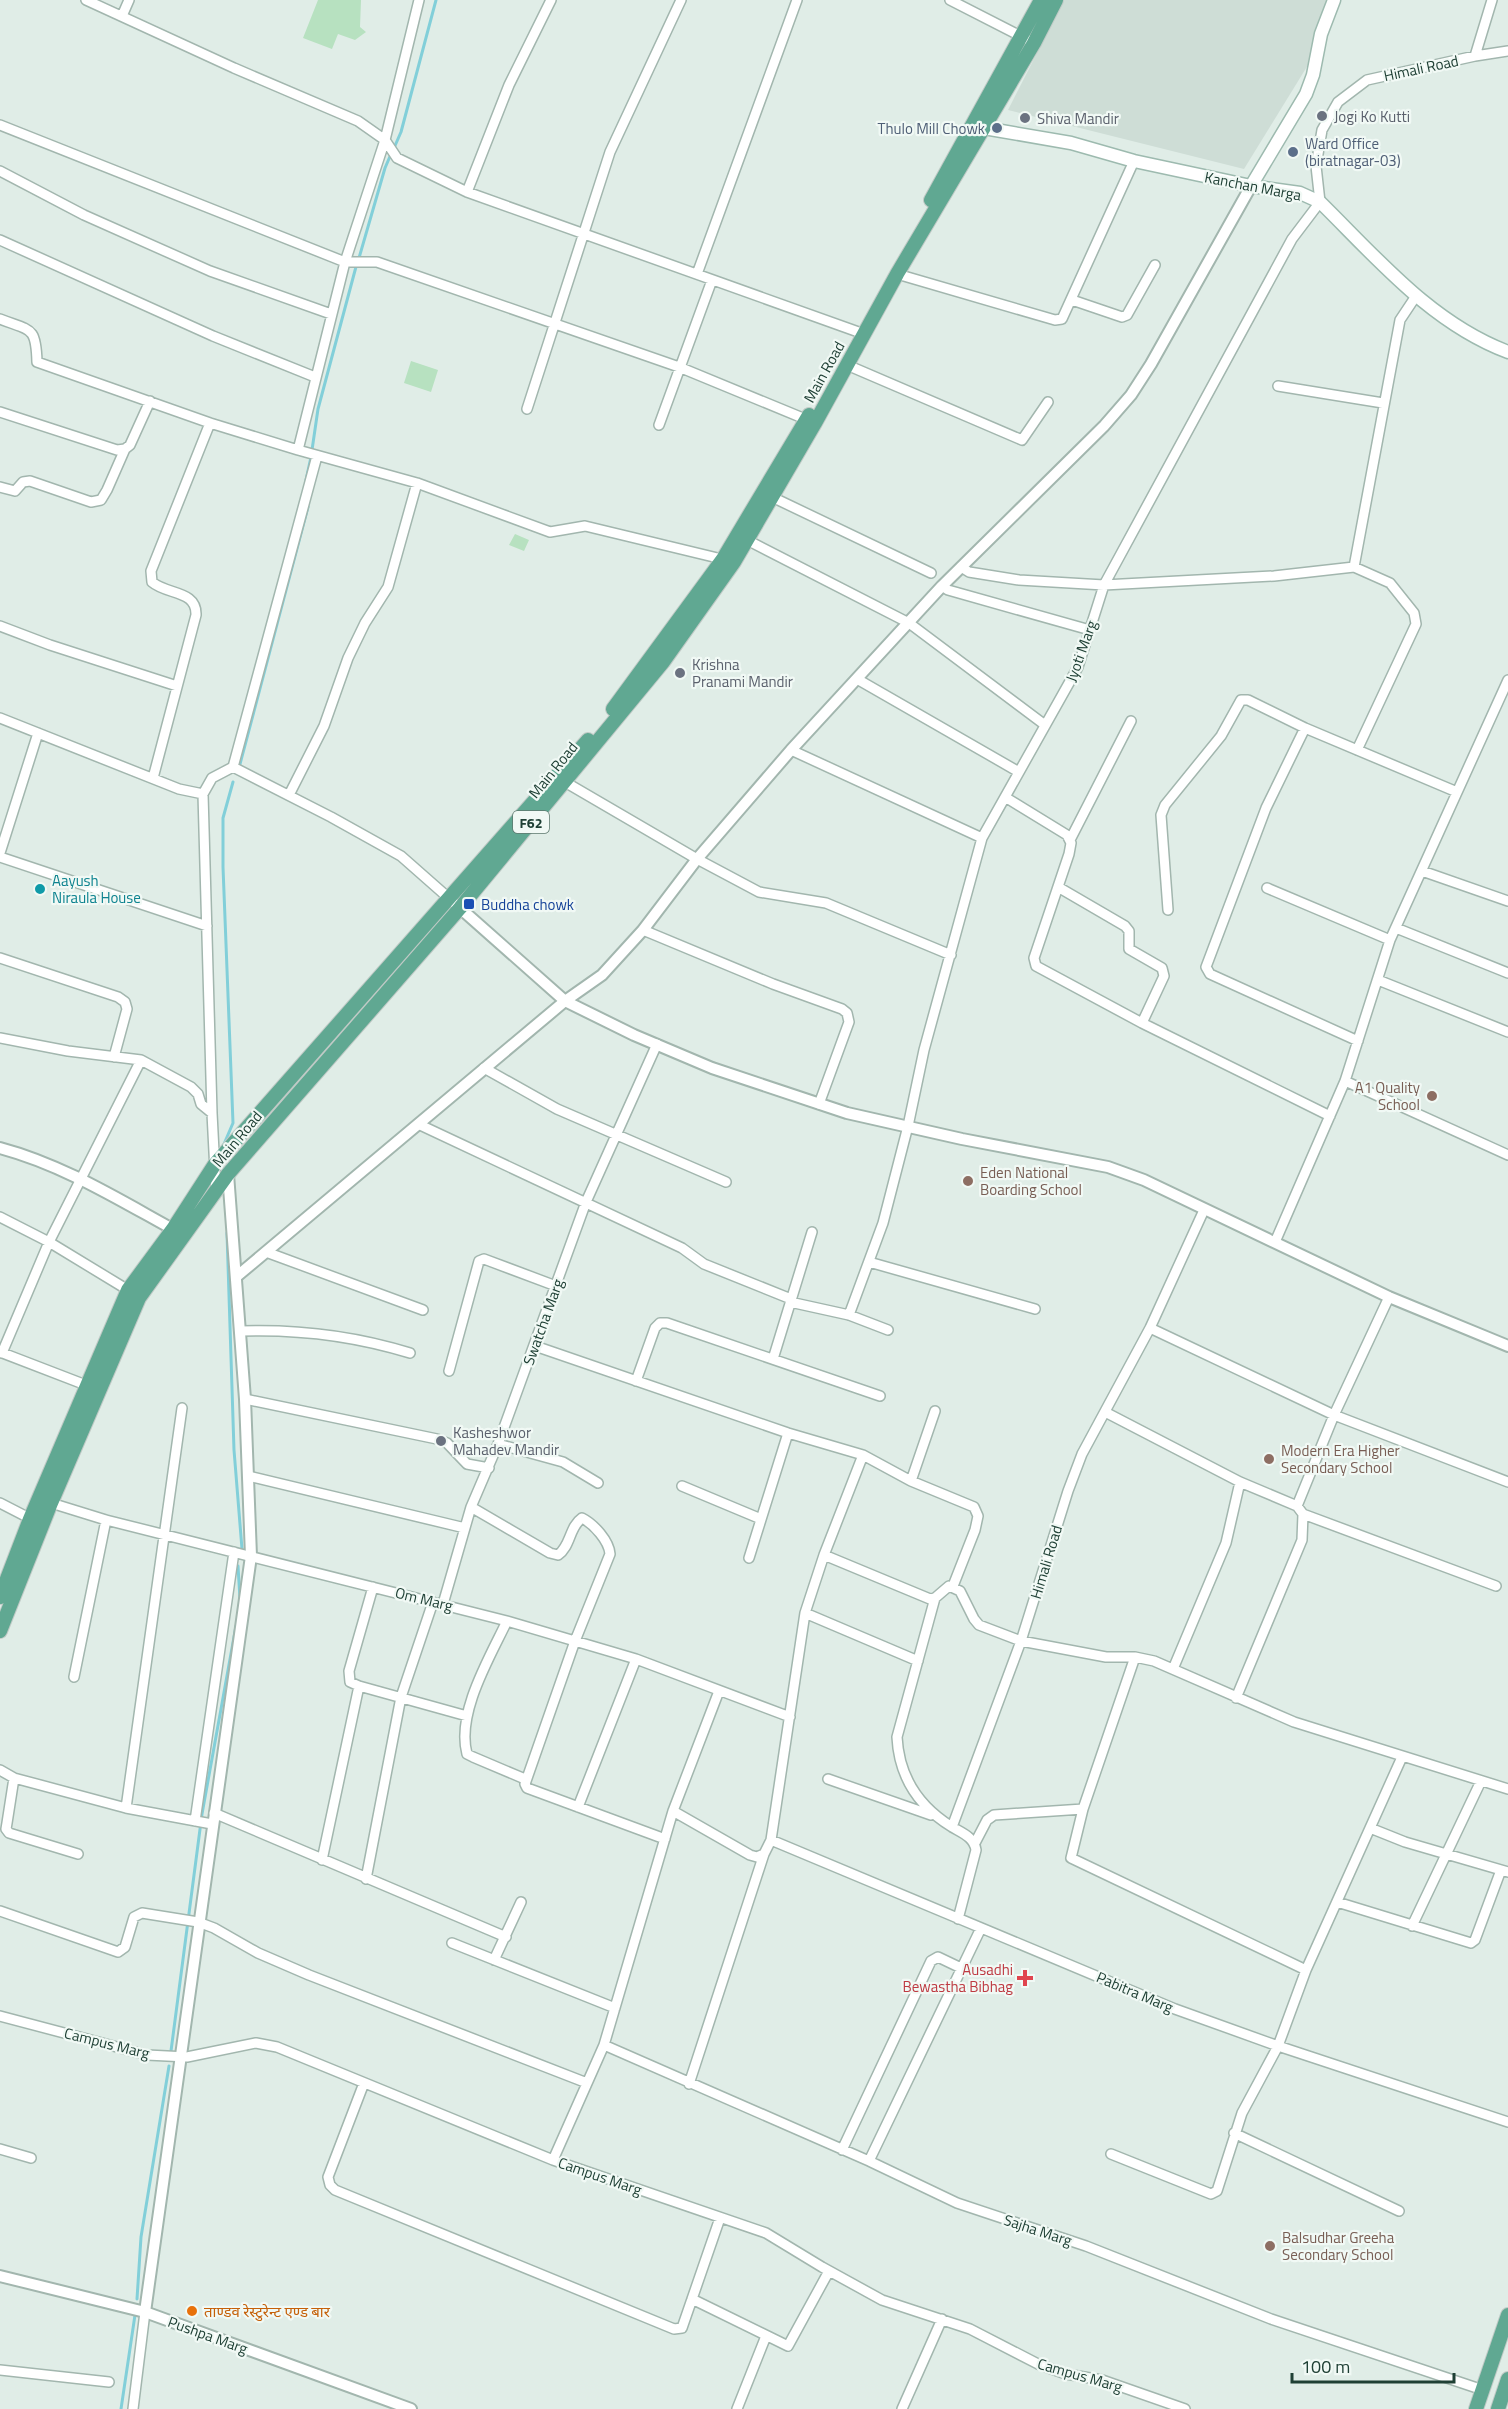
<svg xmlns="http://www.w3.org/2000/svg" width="1508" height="2409" viewBox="0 0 1508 2409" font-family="'Titillium Web','Noto Sans Devanagari',sans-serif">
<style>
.built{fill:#ceddd6}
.green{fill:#b7e1c0}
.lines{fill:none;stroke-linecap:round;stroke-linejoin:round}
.stream{stroke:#82cfd9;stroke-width:3}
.minor-casing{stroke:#a2b6ae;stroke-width:12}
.tertiary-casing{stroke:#a2b6ae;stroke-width:14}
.secondary-casing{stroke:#9dbaaf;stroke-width:15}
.primary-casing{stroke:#c0cac6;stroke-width:16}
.minor{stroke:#fff;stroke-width:9}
.tertiary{stroke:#fff;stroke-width:10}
.secondary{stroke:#fff;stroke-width:12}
.primary{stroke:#60a892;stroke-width:14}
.worship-dot{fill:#6b7280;stroke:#f1f9f5;stroke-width:2}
.service-dot{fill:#5c6f8a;stroke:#f1f9f5;stroke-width:2}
.culture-dot{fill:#0f9aa8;stroke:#f1f9f5;stroke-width:2}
.transit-dot{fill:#1a4fb4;stroke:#f1f9f5;stroke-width:2}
.education-dot{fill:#8d6e63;stroke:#f1f9f5;stroke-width:2}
.health-dot{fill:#e0444e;stroke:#f1f9f5;stroke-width:2}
.food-dot{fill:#e8710a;stroke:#f1f9f5;stroke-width:2}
.labels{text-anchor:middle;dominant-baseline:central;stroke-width:4.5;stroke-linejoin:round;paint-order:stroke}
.shield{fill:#f1f9f5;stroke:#5e786f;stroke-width:1.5}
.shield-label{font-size:14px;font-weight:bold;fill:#1f4035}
.street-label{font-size:15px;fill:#1f4035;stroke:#f1f9f5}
.worship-label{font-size:15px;fill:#5b616d;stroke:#f1f9f5;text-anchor:start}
.service-label{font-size:15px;fill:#4e5e75;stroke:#f1f9f5;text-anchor:end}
.culture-label{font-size:15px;fill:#0d838f;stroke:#f1f9f5;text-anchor:start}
.transit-label{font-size:15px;fill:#164399;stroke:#f1f9f5;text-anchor:start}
.education-label{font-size:15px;fill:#785e54;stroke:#f1f9f5;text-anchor:start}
.health-label{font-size:15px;fill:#be3a42;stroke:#f1f9f5;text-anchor:end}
.food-label{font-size:15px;fill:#c56008;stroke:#f1f9f5;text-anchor:start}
</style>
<rect width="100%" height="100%" fill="#e0ede7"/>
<path class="built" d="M1064,0H1327L1308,65L1244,169L1008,110Z"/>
<path class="green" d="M318,0H361L360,27L366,32L355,40L338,34L332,49L303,38Z
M411,361L438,370L431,392L404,383Z
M515,534L529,540L524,551L509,545Z"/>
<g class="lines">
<path class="stream" d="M394,148L401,132L436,0
M359,258L385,168L391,154
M312,450L318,409L357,263
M306,480L311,457
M240,764L308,507
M224,1144L233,1123L223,867V818L233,782
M227,1233L234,1450L242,1549
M238,1566L240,1599
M171,2051L202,1814L236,1626
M137,2299L141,2237L169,2066
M121,2409L135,2315"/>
<defs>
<path id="minor" d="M86,0L234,68L358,121L385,140L397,158L467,192L864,334
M950,0L1034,43
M122,16L129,0
M1475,56L1492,0
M0,125L345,262H377L679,367L810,421
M0,171L84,215L210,271L331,314
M467,192L509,85L551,0
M0,240L213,336L315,377
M697,274L797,0
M897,274L1055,320L1062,319L1134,161
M1072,300L1122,317L1127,315L1155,265
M0,319C31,331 36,326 37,362L210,423L298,450L417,483L550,532L585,526L726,560
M847,365L1022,440L1048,402
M1278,386L1383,403
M527,409L610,152L681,0
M0,412L117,450L125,449L130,445L150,401
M659,425L712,280
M298,450L345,262L385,140L419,0
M0,487L15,491L23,482L30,481L91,502L101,500L107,490L125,449
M772,497L931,573
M747,540L909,623L1045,725
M961,567L969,572L1019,580L1104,585L1274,576L1354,567L1390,583L1414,613L1416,624L1357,750
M1354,567L1400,320L1416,296
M942,586L948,590L1090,630
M0,626L50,645L177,686
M857,679L1019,772
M0,718L179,789L203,794
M1305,728L1266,808L1206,967L1210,974L1358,1041
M791,750L982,838
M233,767L331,817L401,856L460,908
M153,778L196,615C197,590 167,595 152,582L151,571L210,423
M565,782L697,859L759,892L826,903L951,955
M289,795L324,726L348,658L365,623L388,587L417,483
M1005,797L1067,835L1071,843L1069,854L1034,958L1036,966L1142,1023L1330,1116
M1070,840L1131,721
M0,853L38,733
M0,857L207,926
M1422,871L1508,901
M1058,887L1125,926L1129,931V949L1162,968L1164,976L1142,1023
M1267,888L1390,940
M1168,910L1161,815L1165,805L1221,736L1241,700H1248L1305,728L1457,792
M1396,928L1508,973
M643,930L773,984L842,1009L847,1013L849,1022L819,1104
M0,958L118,997L125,1002L127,1009L114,1057
M1378,980L1508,1032
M0,1038L68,1051L141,1060L191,1087L198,1094L201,1104L212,1113L216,1191
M484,1068L557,1109L726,1182
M1345,1081L1508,1155
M212,1113L203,794L212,778L233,767L317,456
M418,1124L682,1248L704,1264L791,1299
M0,1217L49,1242L141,1060
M1275,1242L1345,1081L1390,940L1508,680
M266,1252L423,1310
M869,1262L1035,1309
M790,1302L849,1315L888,1330
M849,1315L883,1223L908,1126L924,1050L982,838L1078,667L1104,585L1292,239L1320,202L1316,166L1322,130L1338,102L1367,80L1475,56L1508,51
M1150,1328L1334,1415L1508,1482
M240,1331C297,1329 355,1336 410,1353
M535,1346L788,1433L863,1455L911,1481L935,1411
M0,1352L91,1387
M2,1353L49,1242L128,1290
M773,1359L812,1232
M449,1371L479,1261L484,1259L556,1286
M636,1381L655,1328L660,1323H667L880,1396
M245,1399L437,1439L447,1443L467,1464L489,1468
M1105,1412L1240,1482L1297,1506L1303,1514L1302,1540L1236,1698
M498,1444L563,1462L598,1483
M248,1476L465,1528
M911,1481L974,1507L978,1516L975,1530L953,1586
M682,1486L761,1519
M0,1503L35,1521
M51,1503L106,1520L507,1621L636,1659L790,1717
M1297,1506L1334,1415L1389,1297
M471,1507L550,1553L558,1555C571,1546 569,1527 582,1518C594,1524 609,1541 610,1554L575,1641L525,1784L527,1788L665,1839
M1303,1514L1496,1586
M824,1555L930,1599L935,1598L949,1586L960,1591L974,1619L979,1625L1021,1641L1106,1657H1135L1154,1661L1294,1722L1508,1789
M749,1558L788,1433
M935,1598L897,1737C899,1777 918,1806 952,1827
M443,1604L471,1507L498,1444L586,1202L657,1044
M805,1613L918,1661
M507,1621C490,1657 456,1713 467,1754L473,1757L525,1779
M1135,1657L1083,1809L1071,1858L1306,1970
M1173,1669L1226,1543L1240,1482
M74,1677L106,1520
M359,1686L350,1682L349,1671L373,1587
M0,1770L14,1778L126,1808L182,1408
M14,1778L7,1823L6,1829L9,1833L78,1854
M828,1779L931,1815
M578,1807L636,1659
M126,1808L212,1824
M673,1811L750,1855L757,1857L764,1854L771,1840L805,1613L824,1555L863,1455
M214,1813L506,1937
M195,1821L234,1552
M1370,1828L1405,1842L1508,1872
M771,1840L1175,2009L1278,2046L1508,2122
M975,1843L987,1820L994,1815L1083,1809
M322,1860L359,1686L467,1716
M366,1879L401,1697L433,1602
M1337,1902L1471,1943L1475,1940L1501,1870
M0,1911L118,1952L125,1947L134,1917L142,1913L198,1922L214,1928L258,1953L309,1975L587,2083
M958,1919L976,1850C974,1837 962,1833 952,1827L1021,1641L1068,1491L1082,1454L1150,1328L1204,1210
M1412,1926L1481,1781
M452,1943L615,2008
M494,1960L521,1902
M0,2016L147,2055L187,2057L256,2043L277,2047L553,2160L766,2233L822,2267L882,2300L970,2329L1038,2364L1066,2374L1102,2380L1185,2409
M604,2045L869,2161L957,2203L1086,2246L1271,2319L1483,2390
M364,2083L328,2177L330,2185L335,2190L674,2329L682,2328L720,2218
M689,2084L764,1854
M1234,2133L1399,2211
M0,2149L31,2158
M842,2150L931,1961L938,1957L961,1968
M1111,2154L1211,2194L1217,2191L1242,2113L1278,2046L1306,1970L1402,1757
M553,2160L604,2045L673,1811L719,1691
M869,2161L981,1928
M692,2299L788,2346L829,2271
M0,2370L109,2382
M133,2409L145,2312
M737,2409L766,2336
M902,2409L942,2319"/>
<path id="tertiary" d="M460,908L565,1001L634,1035L712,1068L847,1113L962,1139L1108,1167L1144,1180L1389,1297L1508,1346
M0,1148C64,1165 121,1201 178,1232
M236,1277L565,1001L602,975L643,930L697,859L791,750L942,586L1104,426L1131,395L1151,364L1251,186
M0,2276L145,2312L411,2409
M145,2312L251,1556L245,1399L228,1174"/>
<path id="secondary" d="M984,128L1071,143L1134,161L1251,186L1300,193L1320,202C1377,258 1431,323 1508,352
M1251,186L1306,94L1313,75L1321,34L1334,0"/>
<path id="primary" d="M931,200L1041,0
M613,709L723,559L809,415
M0,1597L30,1519L128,1290L173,1229L215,1164L588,740
M0,1631L51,1503L139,1298L228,1174L460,908L663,662L734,562L815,423L897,274L1034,43L1056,0
M1476,2409L1508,2315
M1498,2409L1508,2379"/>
</defs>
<use href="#minor" class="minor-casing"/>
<use href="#tertiary" class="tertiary-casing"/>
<use href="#secondary" class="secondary-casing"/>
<use href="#primary" class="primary-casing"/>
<use href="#minor" class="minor"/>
<use href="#tertiary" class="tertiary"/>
<use href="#secondary" class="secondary"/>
<use href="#primary" class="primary"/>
</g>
<g class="worship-dot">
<circle cx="1322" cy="116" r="6"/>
<circle cx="1025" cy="118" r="6"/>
<circle cx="680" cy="673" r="6"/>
<circle cx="441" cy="1441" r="6"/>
</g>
<g class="service-dot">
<circle cx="997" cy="128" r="6"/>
<circle cx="1293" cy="152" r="6"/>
</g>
<circle class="culture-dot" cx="40" cy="889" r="6"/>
<rect class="transit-dot" x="463" y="898" width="12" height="12" rx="3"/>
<g class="education-dot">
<circle cx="1432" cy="1096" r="6"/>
<circle cx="968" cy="1181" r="6"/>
<circle cx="1269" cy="1459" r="6"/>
<circle cx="1270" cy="2246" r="6"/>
</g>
<path class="health-dot" d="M1022 1969h6v6h6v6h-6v6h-6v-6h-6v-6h6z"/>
<circle class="food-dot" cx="192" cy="2311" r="6"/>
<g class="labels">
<rect class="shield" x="513" y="811" width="36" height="22" rx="4.5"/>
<g class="shield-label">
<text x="531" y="822">F62</text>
</g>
<g class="street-label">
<text transform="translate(1421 68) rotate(-12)">Himali Road</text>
<text transform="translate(1253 186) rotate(11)">Kanchan Marga</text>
<text transform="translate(824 372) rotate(-61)">Main Road</text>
<text transform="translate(1081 651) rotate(-70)">Jyoti Marg</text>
<text transform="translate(553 770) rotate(-51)">Main Road</text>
<text transform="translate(237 1139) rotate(-50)">Main Road</text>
<text transform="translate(543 1322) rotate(-70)">Swatcha Marg</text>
<text transform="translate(1046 1562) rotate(-73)">Himali Road</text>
<text transform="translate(424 1599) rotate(14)">Om Marg</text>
<text transform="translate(1135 1992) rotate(23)">Pabitra Marg</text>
<text transform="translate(107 2043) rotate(14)">Campus Marg</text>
<text transform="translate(600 2176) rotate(19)">Campus Marg</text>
<text transform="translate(1038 2230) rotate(18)">Sajha Marg</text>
<text transform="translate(208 2335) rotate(20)">Pushpa Marg</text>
<text transform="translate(1080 2375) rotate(16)">Campus Marg</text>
</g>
<g class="worship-label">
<text x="1334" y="116">Jogi Ko Kutti</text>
<text x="1037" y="118">Shiva Mandir</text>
<text x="692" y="664">Krishna<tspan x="692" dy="17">Pranami Mandir</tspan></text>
<text x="453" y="1432">Kasheshwor<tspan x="453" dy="17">Mahadev Mandir</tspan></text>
</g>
<g class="service-label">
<text x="985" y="128">Thulo Mill Chowk</text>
<text x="1305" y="143" text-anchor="start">Ward Office<tspan x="1305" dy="17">(biratnagar-03)</tspan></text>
</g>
<g class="culture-label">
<text x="52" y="880">Aayush<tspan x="52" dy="17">Niraula House</tspan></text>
</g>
<g class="transit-label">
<text x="481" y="904">Buddha chowk</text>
</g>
<g class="education-label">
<text x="1420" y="1087" text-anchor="end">A1 Quality<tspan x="1420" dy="17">School</tspan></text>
<text x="980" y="1172">Eden National<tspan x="980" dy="17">Boarding School</tspan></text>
<text x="1281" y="1450">Modern Era Higher<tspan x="1281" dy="17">Secondary School</tspan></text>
<text x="1282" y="2237">Balsudhar Greeha<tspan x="1282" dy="17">Secondary School</tspan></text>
</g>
<g class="health-label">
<text x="1013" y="1969">Ausadhi<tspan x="1013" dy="17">Bewastha Bibhag</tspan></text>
</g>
<g class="food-label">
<text x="204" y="2311">ताण्डव रेस्टुरेन्ट एण्ड बार</text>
</g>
</g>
<path d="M1292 2373v9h162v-9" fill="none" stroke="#1f4035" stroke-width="3"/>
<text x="1301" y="2373" font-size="18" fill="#1f4035" stroke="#f1f9f5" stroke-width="4.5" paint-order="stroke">100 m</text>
</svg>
